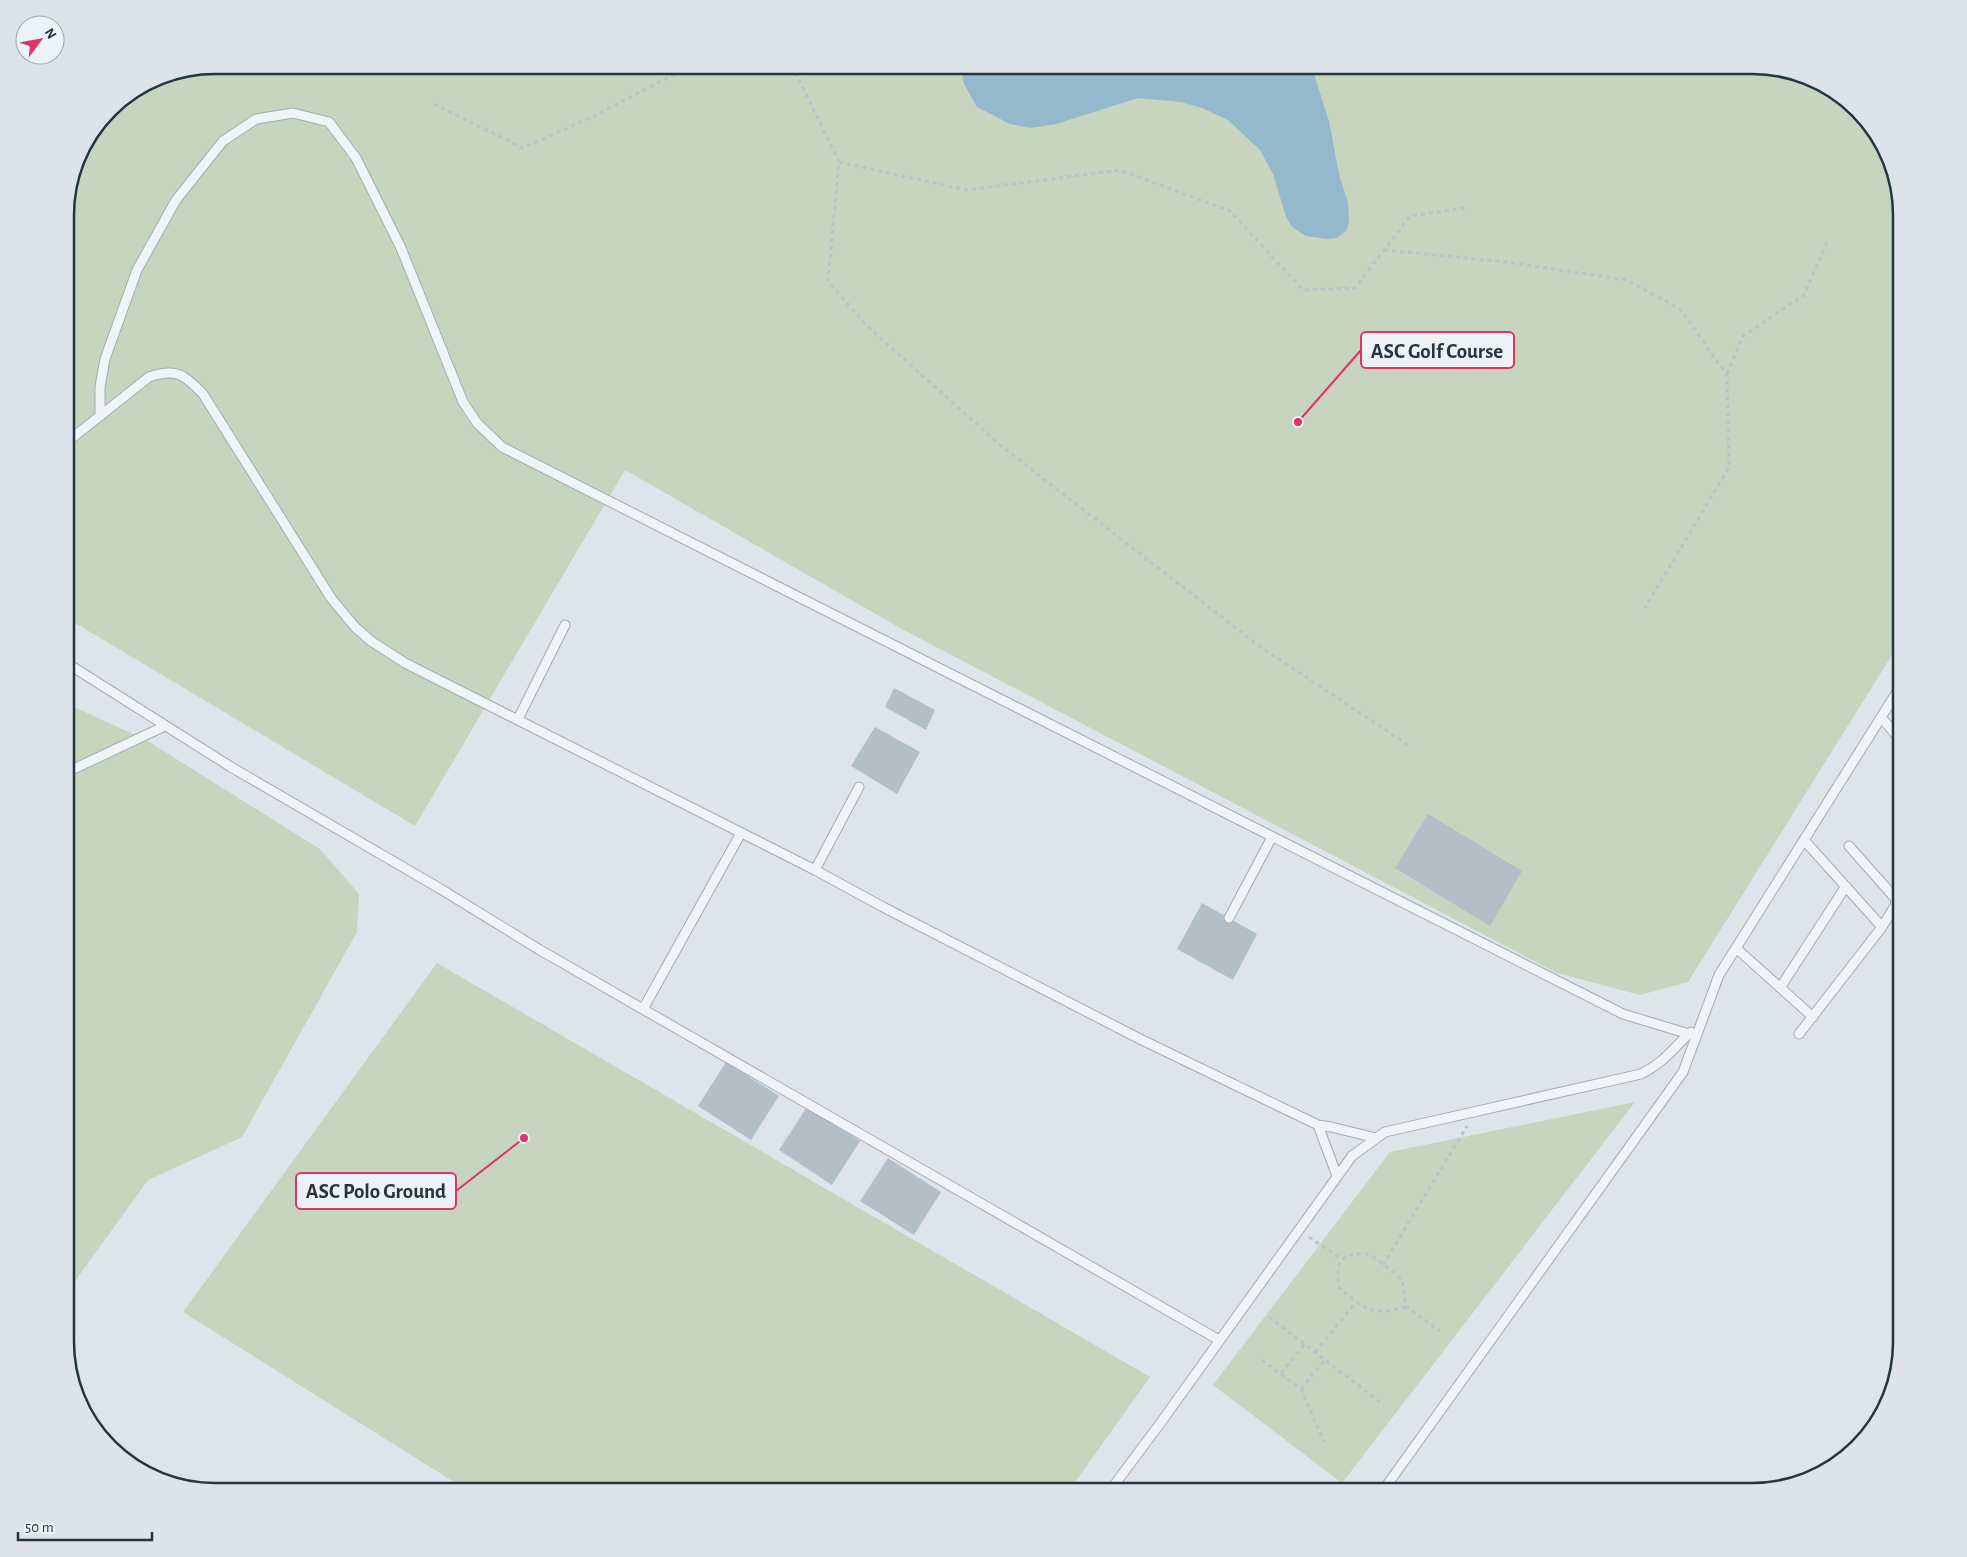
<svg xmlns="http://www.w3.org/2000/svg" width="1967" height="1557" viewBox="0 0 1967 1557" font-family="'Alegreya Sans',sans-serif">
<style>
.green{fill:#c7d4be}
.water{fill:#94b9cd}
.building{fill:#b4bec6}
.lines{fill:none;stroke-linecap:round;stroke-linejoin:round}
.lane-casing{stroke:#a3acb3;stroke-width:11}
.path{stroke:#bcc2c8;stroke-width:3;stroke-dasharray:4 4;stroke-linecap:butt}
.lane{stroke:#f1f4f7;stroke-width:9}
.rim{fill:none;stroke:#253441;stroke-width:2.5}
.leader{fill:none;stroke:#dc3568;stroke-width:2}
.callout-dot{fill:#dc3568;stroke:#edf2f6;stroke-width:2}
.callout{fill:#edf2f6;stroke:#dc3568;stroke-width:2}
.callout-label{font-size:21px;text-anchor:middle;font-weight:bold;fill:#253441}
</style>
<rect width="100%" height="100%" fill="#dee4e9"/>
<path class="green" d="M215,65H1753L1801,73L1851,102L1887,149L1902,215V639L1688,982L1640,995L1557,973L902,629L625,470L415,826L65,617V205L81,148L116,102L158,76Z
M65,703L146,740L320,849L359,894L357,932L242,1137L148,1180L65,1295Z
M437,963L1150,1377L1068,1492H470L183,1312Z
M1635,1102L1342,1483L1213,1385L1390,1152Z"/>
<path class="water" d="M960,65H1311L1329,121L1339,174L1348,203L1349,222L1346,231L1337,238L1327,239L1306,236L1292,227L1286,217L1273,174L1260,150L1228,120L1202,108L1181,102L1138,98L1056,124L1031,128L1010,124L977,107L964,84Z"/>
<path class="building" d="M894,688L935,710L926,730L885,707Z
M875,727L920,752L897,794L851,766Z
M1428,814L1522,871L1490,926L1395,868Z
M1202,903L1257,934L1233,980L1177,949Z
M726,1062L779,1096L751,1140L698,1106Z
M807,1107L860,1141L832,1185L779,1150Z
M888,1158L941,1192L914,1235L860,1201Z"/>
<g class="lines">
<defs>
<path id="lane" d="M100,415V387L105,359L137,270L176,200L223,141L256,119L293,113L329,122L356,158L401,248L463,402L477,423L502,447L1623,1014L1689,1034
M67,442L149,377C176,368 184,374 203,394L331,598L355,627L371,641L405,663L815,870L883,907L1140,1039L1318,1125
M65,662L231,767L439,888L540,950L1219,1340
M1881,717L1902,742
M518,719L565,625
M65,773L165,726
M1849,846L1895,898L1896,904L1882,927
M815,870L859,787
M1229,918L1272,837
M1736,948L1813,1017
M1780,988L1846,886
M643,1009L741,833
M1799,1034L1882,927L1804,840
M1337,1176L1318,1125L1331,1127L1376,1138
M1109,1492L1159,1425L1352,1156L1385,1132L1641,1074C1665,1062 1672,1049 1691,1032
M1382,1492L1683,1072L1719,975L1902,684"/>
</defs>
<use href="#lane" class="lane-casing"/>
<path class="path" d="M792,65L839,162L828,281L866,325L1000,445L1259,646L1410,746
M434,104L523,148L592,117L692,65
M839,162L966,190L1120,170L1230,211L1303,290L1355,288L1410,216L1465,208
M1384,250L1506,262L1627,280L1680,309L1727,375L1729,467L1645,608
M1727,374L1743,336L1804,295L1827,242
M1309,1237L1341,1259
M1383,1265L1467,1126
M1406,1307C1373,1316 1365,1310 1339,1288C1337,1273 1335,1256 1355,1254C1358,1254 1364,1253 1367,1254C1377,1257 1393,1273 1402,1280L1406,1307L1440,1331
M1269,1317L1384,1405
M1315,1352L1356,1302
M1262,1360L1301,1389L1324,1442
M1281,1373L1305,1344
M1301,1389L1325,1360"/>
<use href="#lane" class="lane"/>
</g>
<path d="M0 0H1967V1557H0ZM215 74H1752A141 141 0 0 1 1893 215V1342A141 141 0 0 1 1752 1483H215A141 141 0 0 1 74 1342V215A141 141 0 0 1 215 74Z" fill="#dde3e8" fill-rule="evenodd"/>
<path class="rim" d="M215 74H1752A141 141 0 0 1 1893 215V1342A141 141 0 0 1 1752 1483H215A141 141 0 0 1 74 1342V215A141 141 0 0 1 215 74Z"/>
<path class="leader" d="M1298 422L1361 350M524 1138L456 1191"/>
<g class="callout-dot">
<circle cx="1298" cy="422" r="5"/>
<circle cx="524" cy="1138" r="5"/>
</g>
<g class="callout">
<rect x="1361" y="332" width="153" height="36" rx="5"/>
<rect x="296" y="1173" width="160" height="36" rx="5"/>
</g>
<g class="callout-label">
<text x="1437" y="358">ASC Golf Course</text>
<text x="376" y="1198">ASC Polo Ground</text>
</g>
<g transform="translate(40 40) rotate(58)"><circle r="24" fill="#edf2f6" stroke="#9da6ae"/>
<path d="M0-4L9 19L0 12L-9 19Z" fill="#dc3568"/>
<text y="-8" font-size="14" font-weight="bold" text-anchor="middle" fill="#253441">N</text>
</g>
<path d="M18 1532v8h134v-8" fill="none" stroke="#253441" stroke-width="2.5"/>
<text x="25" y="1532" font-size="15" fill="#253441" stroke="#edf2f6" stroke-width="4" paint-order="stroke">50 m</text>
</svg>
